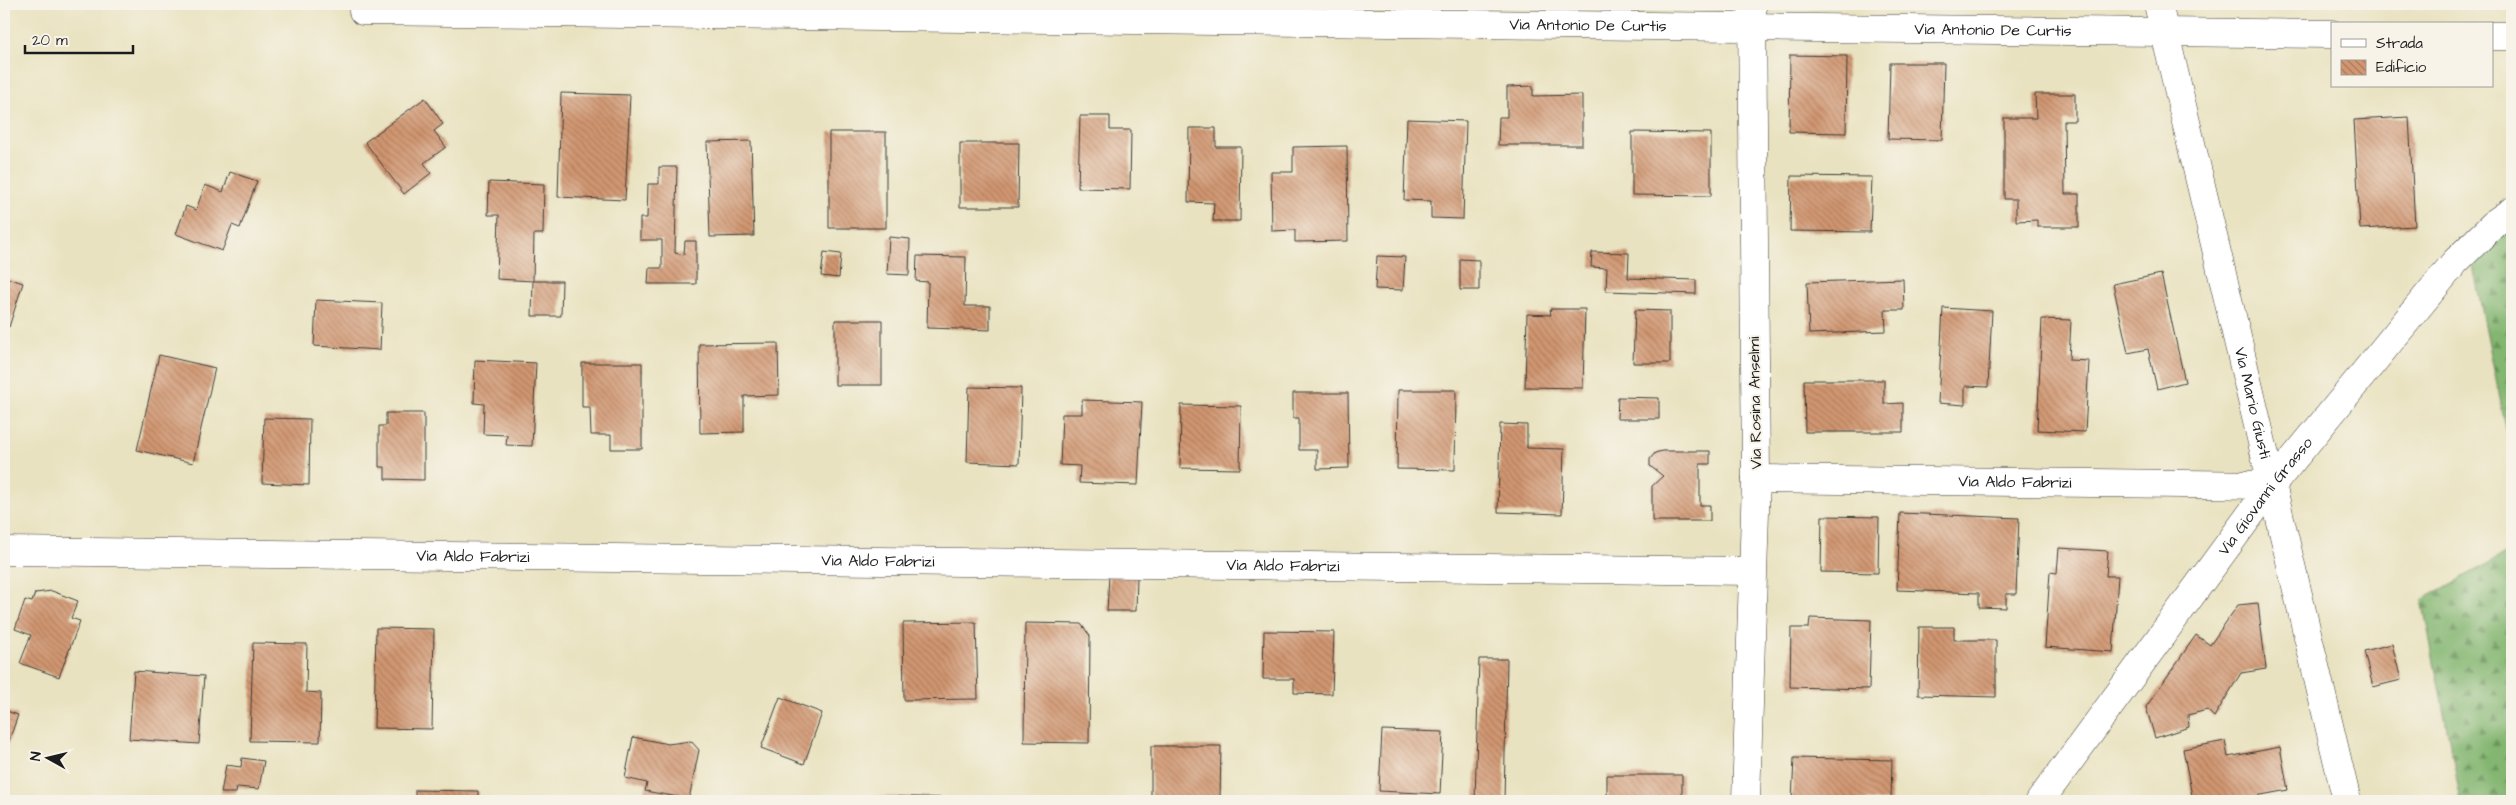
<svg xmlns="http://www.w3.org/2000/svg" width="2516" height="805" viewBox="0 0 2516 805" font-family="'Architects Daughter',sans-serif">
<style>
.forest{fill:url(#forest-firs);stroke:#506946}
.building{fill:url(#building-back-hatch)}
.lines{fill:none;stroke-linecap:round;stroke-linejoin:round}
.street-casing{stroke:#3b3a35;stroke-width:29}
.street{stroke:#fff;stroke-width:28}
.labels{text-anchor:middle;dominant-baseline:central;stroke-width:4;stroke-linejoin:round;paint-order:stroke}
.street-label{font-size:16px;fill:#1c1c1c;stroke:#f7f3e8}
</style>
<defs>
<pattern id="forest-firs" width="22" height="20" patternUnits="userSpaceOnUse" patternTransform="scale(1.25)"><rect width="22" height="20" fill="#83b671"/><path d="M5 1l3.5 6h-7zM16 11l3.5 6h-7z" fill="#6a935c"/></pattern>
<pattern id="building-back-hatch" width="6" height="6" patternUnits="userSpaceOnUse" patternTransform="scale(1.25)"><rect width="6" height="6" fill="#d19671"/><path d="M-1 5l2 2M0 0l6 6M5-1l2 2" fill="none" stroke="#a97a5c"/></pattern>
</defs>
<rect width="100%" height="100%" fill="#f7f3e8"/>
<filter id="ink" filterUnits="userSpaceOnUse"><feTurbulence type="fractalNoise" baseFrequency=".02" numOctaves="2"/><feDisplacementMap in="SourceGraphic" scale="10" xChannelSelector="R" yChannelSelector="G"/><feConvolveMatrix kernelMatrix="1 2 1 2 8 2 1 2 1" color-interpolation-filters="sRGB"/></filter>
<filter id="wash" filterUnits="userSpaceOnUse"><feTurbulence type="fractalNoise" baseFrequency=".0096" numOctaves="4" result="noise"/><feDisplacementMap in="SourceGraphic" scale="20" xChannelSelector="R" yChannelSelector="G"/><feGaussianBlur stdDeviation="1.12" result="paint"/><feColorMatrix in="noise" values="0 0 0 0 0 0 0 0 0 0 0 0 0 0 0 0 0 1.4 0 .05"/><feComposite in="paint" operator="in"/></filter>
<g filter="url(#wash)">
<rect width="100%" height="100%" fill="#e9e2c0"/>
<path class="forest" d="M2512,220V458L2471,256Z
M2512,550V801H2461L2422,600Z"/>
<g id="blocks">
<path class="building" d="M1790,55L1847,56L1846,133L1789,132Z
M1890,63H1944L1942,140L1888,139Z
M1533,86V96L1582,95V145H1498L1499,117H1507V87Z
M561,93L630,95L625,200L558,197Z
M2035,94H2075V121H2064L2065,194H2079V227H2037V220L2016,221V199H2004V118H2036Z
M425,98L443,124L434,131L446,147L424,163L431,173L404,194L365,142Z
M1080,116H1110V130H1131L1130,189L1078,188Z
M2409,117L2415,226L2360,229L2354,120Z
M1407,119L1466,121L1463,219L1431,218V201L1404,200Z
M1189,128H1216V147H1241L1240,221H1213L1214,203L1188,202Z
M829,132H886V228H829Z
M1632,132L1711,133V196L1632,195Z
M751,141L754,236L710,237L707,142Z
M960,143H1019L1018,207H960Z
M1347,146L1348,241L1295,242V230L1272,231L1271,172H1293V147Z
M659,167H677L675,253L684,255L685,241H696V284H648L649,268H662V240H640V218H647L648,184H659Z
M230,172L257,181L240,228L232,225L222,251L176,234L186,206L196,210L205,185L223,192Z
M1791,176L1872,177L1870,232L1790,231Z
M489,182L544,184L543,234H534L533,281L497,279L499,215H488Z
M889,237L910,239L909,275L887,274Z
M824,252L841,254L839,278L821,276Z
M1592,252L1629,253L1628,278L1696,280V294L1606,291L1607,268L1591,267Z
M917,256L966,257L965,306H990V330L927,328L928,282L916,281Z
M1377,256L1405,257L1403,290L1375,289Z
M1460,259L1479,260V290H1460Z
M2161,274L2185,382L2157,389L2148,349L2128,353L2113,284Z
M4,277L23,283L9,327L4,325Z
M1903,279L1904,310H1885L1886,331L1809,334L1807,282Z
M533,281H562L561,316H532Z
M316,300L382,303L380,350L314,346Z
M1943,308L1992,311L1988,387L1965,386V405L1938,403Z
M1550,309H1585L1583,388L1525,387L1527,314L1551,315Z
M1635,310L1670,311V363H1633Z
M2042,319L2071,320L2069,360L2089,361L2085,432L2037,430Z
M835,320H882V385H835Z
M778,343L779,395L744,396V432L700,433L699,344Z
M159,355L215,368L193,463L137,450Z
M475,360L536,363L532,446L506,445L507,435L483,434L484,404L474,403Z
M582,363H642V449H611V435H591L590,407H582Z
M1804,380H1884V404L1903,403V432H1805Z
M969,387L1021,388L1019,464L967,462Z
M1398,390H1456L1455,470L1397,469Z
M1293,393H1348L1349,468L1317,469V450H1299V418H1293Z
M1618,397L1659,398V419H1617Z
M1082,400L1142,402L1138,485L1079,483L1080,466L1060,465L1062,414H1082Z
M1181,405L1241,406L1240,469L1180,468Z
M386,413H424V480L385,479V467H379V426H386Z
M264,418L310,419L309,485L262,483Z
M1500,424L1527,425V448L1564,449L1562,514L1498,512Z
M1662,451H1710V464H1700V505H1710V521H1652V486L1663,476L1650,466V459L1655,453Z
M1900,513L2019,518L2016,594H2006V608L1979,607V593L1897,590Z
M1822,516L1879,517L1878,573L1821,572Z
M2059,548L2108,551L2106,576H2118L2113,652L2045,647L2050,572L2057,573Z
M1109,576L1137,577L1136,611H1107Z
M52,591L78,601L71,618L80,621L59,677L20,663L31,635L15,629L25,600L32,602L35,593Z
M2258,603L2266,669L2241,673L2214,717L2207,710L2188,715L2189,727L2155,738L2146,707L2196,635L2210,645L2238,605Z
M1810,618L1871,620L1869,689L1790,687L1791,628H1809Z
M976,622L978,699L904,700L903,623Z
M1025,623L1081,624L1090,636L1089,743L1024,742Z
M1919,627H1954V640H1996V697L1918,695Z
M376,628L434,629L432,729L374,728Z
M1264,631L1334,632L1332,694L1294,693V679H1263Z
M253,643L307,644L306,692L321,693L320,742L250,741Z
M2392,644L2401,680L2373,687L2364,651Z
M1479,659H1507L1504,801H1475Z
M134,671L204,676L199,744L129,739Z
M780,697L822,713L804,764L761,748Z
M4,710L18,715L4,755Z
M1382,730L1443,732L1440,794L1379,791Z
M633,737L668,744L691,741L699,750L689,799L645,791L647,783L625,778Z
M2225,741L2228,757L2280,747L2288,790L2229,801H2193L2183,749Z
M1151,746H1221L1220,801H1151Z
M242,758L264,761L259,789L237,787L236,793H221L226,765L241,767Z
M1794,758L1892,760L1891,801H1792Z
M1607,775H1682V801H1607Z
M415,790L478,791V801H415Z
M873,796L991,799V801H873Z"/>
</g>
</g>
<g filter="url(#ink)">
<use href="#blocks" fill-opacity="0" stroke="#3b3a35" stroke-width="1"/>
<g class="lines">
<defs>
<g id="street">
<path id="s1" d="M2158,4L2347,801"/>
<path id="s2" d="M363,11L2332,34"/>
<path d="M2492,36H2512"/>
<path id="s3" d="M1756,479L2272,485"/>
<path id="s4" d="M4,551L1752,571"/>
<path d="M1746,801L1756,479L1752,4"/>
<path id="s5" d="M2040,801L2272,485L2455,262L2496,222L2512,211"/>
</g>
</defs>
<use href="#street" class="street-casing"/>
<use href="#street" class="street"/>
</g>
</g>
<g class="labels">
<g class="street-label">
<text stroke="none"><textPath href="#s2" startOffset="1225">Via Antonio De Curtis</textPath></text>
<text stroke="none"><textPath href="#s2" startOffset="1630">Via Antonio De Curtis</textPath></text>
<text stroke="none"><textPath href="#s1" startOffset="410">Via Mario Giusti</textPath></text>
<text transform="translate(1755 403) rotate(-91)">Via Rosina Anselmi</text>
<text stroke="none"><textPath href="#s3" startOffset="259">Via Aldo Fabrizi</textPath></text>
<text stroke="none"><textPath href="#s5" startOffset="379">Via Giovanni Grasso</textPath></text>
<text stroke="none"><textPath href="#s4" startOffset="469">Via Aldo Fabrizi</textPath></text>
<text stroke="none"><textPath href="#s4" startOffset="874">Via Aldo Fabrizi</textPath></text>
<text stroke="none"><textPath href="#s4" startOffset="1279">Via Aldo Fabrizi</textPath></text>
</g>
</g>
<rect width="2516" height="805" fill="none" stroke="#f7f3e8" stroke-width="20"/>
<rect x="2331" y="22" width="162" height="65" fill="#f7f3e8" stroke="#9f9d96"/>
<rect x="2341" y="39" width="25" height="8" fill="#ffffff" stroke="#9f9d96"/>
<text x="2376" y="48" font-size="15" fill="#1c1c1c">Strada</text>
<rect x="2341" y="60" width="25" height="15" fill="url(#building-back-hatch)" stroke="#9f9d96"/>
<text x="2376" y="72" font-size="15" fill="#1c1c1c">Edificio</text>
<g transform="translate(48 758) rotate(278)" stroke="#f7f3e8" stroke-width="4" paint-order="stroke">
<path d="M0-4L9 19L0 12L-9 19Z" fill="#1c1c1c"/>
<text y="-8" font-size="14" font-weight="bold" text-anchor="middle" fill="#1c1c1c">N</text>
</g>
<path d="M25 45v8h108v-8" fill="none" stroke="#1c1c1c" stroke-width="2.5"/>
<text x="32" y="45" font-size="15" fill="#1c1c1c" stroke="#f7f3e8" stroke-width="4" paint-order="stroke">20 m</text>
</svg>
